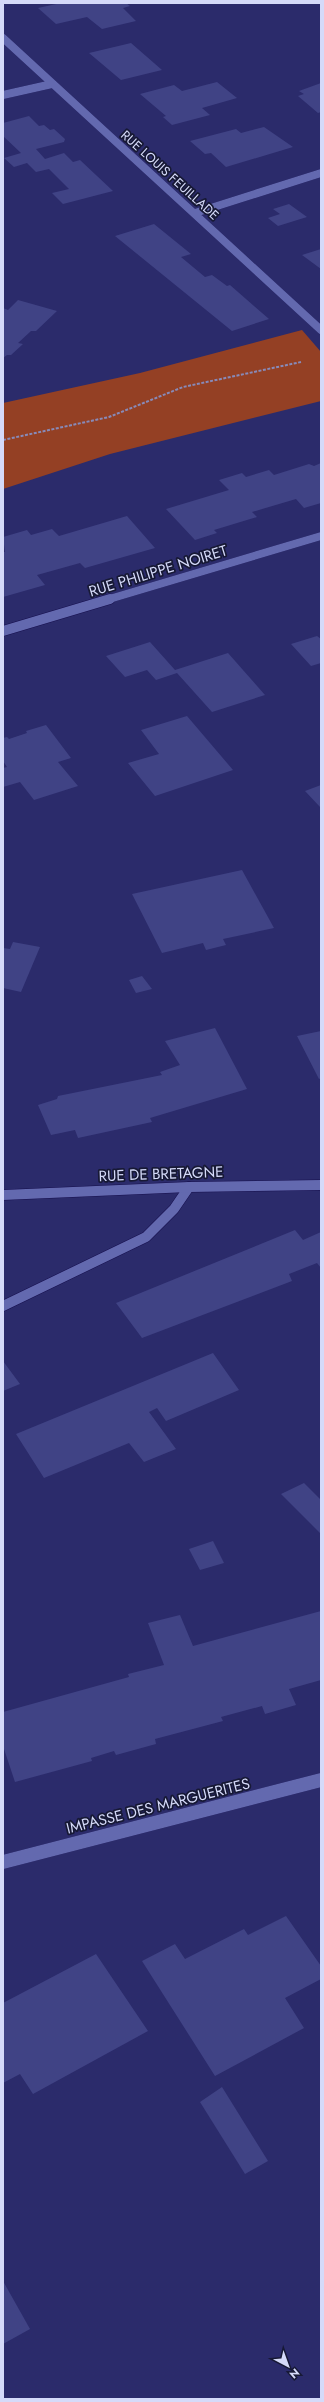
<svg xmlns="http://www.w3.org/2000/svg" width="324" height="2402" viewBox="0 0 324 2402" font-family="Jost,sans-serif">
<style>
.green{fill:#944024}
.building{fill:#404385}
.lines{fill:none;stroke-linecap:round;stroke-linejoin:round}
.minor-far2-casing{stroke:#160f4d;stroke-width:8}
.minor-far1-casing{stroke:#160f4d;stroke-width:11}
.minor-casing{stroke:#160f4d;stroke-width:14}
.secondary-casing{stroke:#160f4d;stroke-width:11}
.path{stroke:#888ab8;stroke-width:2;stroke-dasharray:3 1.5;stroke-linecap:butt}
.minor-far2{stroke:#6369af;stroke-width:8}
.minor-far1{stroke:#6369af;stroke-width:10}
.minor{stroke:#6369af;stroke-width:14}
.secondary{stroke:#6369af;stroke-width:10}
.labels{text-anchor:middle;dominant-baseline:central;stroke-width:3.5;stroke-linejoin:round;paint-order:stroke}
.far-street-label{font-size:13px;fill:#d5daf9;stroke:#171935}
.street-label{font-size:15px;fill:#d5daf9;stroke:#171935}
</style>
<rect width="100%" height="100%" fill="#2b2b6b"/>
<path class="green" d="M302,330L321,352V401L110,454L3,489V403L140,373Z"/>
<path class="building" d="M61,3H126L130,6L123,8L136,21L102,29L87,17L56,24L38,8Z
M131,43L162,70L121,80L89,53Z
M217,82L237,98L202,108L210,115L172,125L163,117L166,116L140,94L174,85L182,91Z
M321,83V112L318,113L298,96L304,94L299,91Z
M29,116L39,126L44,125L50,130L54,129L65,139L64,142L36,149L45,159L64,153L73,162L80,160L113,191L63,204L52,193L69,189L49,169L36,172L27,163L14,167L4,158L21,153L3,136V123Z
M264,127L293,147L226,167L211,153L205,154L190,141L236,129L241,133Z
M289,204L307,217L278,226L268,218L280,214L273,209Z
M154,224L191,254L181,257L205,277L212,275L227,286L230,285L269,319L232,331L115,236Z
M321,249V269L302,255Z
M18,300L57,311L36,331H31L18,343L23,344L11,355H7L3,358V308L8,310Z
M321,463V503L304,508L296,499L252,512L257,517L214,530L217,533L195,540L166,509L229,490L219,480L242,473L246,477L269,470L274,475L309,464L314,466Z
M127,516L155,548L85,568L80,563L37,575L45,585L3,597V552H5L3,537L27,530L31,535L52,529L59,536Z
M317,636L321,639V663L311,666L291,644Z
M150,642L175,670L228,653L265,695L212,712L177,673L156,680L147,670L125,677L106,656Z
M187,716L233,770L155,796L128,763L159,754L141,730Z
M46,725L71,758L58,762L78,786L34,800L20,782L3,787V768L7,767L3,761V738L7,737L9,739L27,733L26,731Z
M321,785V808L305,791Z
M242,870L274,928L223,939L226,945L206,950L203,943L162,953L132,894Z
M13,942L40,947L21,992L3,988V948L10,949Z
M142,976L152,989L136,993L129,980Z
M215,1028L247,1089L150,1118L152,1122L78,1138L75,1130L51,1135L38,1105L57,1099L58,1096L162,1075L160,1072L180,1065L165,1041Z
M321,1031V1078L319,1079L297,1036Z
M295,1230L303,1240L321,1232V1268L317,1263L289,1274L292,1281L142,1338L116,1303Z
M213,1353L239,1390L166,1421L157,1408L149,1412L176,1449L144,1462L129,1443L44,1478L16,1434Z
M3,1361L20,1384L3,1391Z
M304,1483L321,1500V1534L281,1494Z
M213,1541L224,1563L200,1570L189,1549Z
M321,1611V1680L289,1689L296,1705L265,1714L262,1706L221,1717L223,1721L155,1739L156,1744L116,1755L114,1751L91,1758L92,1761L15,1782L3,1746V1712L129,1677L128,1674L164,1665L148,1623L180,1615L193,1646Z
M286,1916L321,1966V1979L285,1998L304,2028L215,2076L142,1961L175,1944L185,1959L244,1929L248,1935Z
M96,1954L148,2031L33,2094L20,2074L3,2083V2003Z
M222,2087L268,2161L245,2174L200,2102Z
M3,2281L30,2329L3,2344Z"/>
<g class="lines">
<defs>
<path id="minor-far2" d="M3,38L321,330
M3,95L52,84
M195,213L321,173
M106,600L321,536"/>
<path id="minor-far1" d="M3,631L110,599
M3,1306L146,1237L174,1209L189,1187"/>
<path id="minor" d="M3,1862L321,1780"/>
<path id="secondary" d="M3,1195L189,1187L321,1185"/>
</defs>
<use href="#minor-far2" class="minor-far2-casing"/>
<use href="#minor-far1" class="minor-far1-casing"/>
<use href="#minor" class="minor-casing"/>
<use href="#secondary" class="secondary-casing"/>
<path class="path" d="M3,440L109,417L183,387L301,362"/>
<use href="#minor-far2" class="minor-far2"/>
<use href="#minor-far1" class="minor-far1"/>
<use href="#minor" class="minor"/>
<use href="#secondary" class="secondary"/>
</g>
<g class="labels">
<g class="far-street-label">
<text transform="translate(170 175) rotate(42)">RUE LOUIS FEUILLADE</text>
</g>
<g class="street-label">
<text transform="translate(158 571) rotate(-17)">RUE PHILIPPE NOIRET</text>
<text transform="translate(161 1174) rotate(-2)">RUE DE BRETAGNE</text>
<text transform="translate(158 1806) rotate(-14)">IMPASSE DES MARGUERITES</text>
</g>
</g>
<rect width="324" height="2402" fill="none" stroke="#d5daf9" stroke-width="8"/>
<g transform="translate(288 2366) rotate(139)" stroke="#171935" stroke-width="3" paint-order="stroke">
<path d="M0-3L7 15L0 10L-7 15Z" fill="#d5daf9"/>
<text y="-6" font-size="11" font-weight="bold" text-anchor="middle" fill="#d5daf9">N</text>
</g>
</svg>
